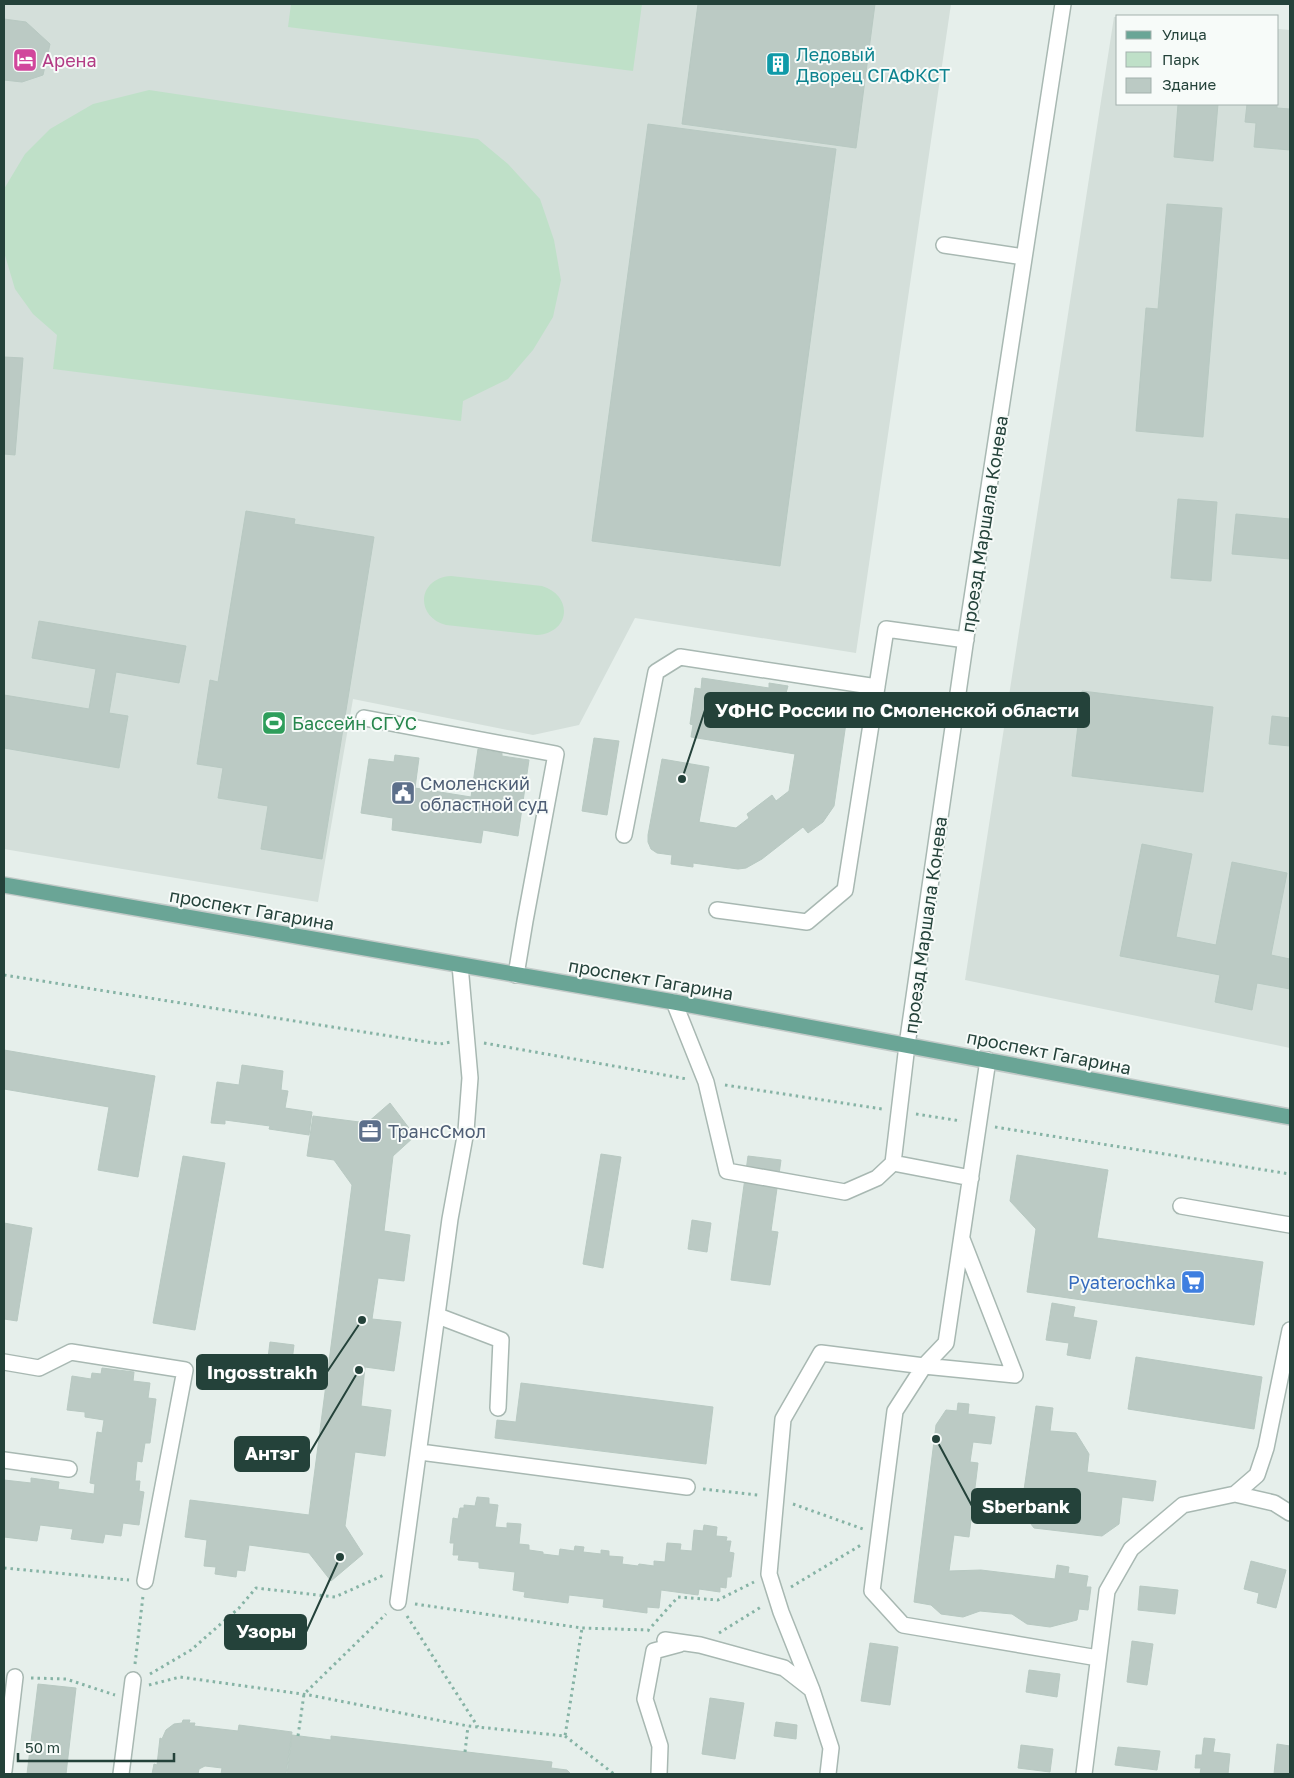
<svg xmlns="http://www.w3.org/2000/svg" width="1294" height="1778" viewBox="0 0 1294 1778" font-family="'Golos Text',sans-serif">
<style>
.built{fill:#d4dfda}
.green{fill:#bfe0c8}
.building{fill:#bbcac4;stroke:#b8c9c2}
.lines{fill:none;stroke-linecap:round;stroke-linejoin:round}
.minor-casing{stroke:#a8b8b2;stroke-width:18}
.major-casing{stroke:#c2cac8;stroke-width:18}
.path{stroke:#86b3a5;stroke-width:3;stroke-dasharray:2.5 4;stroke-linecap:butt}
.minor{stroke:#fff;stroke-width:15}
.major{stroke:#6aa596;stroke-width:15}
.labels{text-anchor:middle;dominant-baseline:central;stroke-width:4;stroke-linejoin:round;paint-order:stroke}
.culture-label{font-size:18px;fill:#0d838f;stroke:#f7fbf9;text-anchor:start}
.hotel-label{font-size:18px;fill:#b23c85;stroke:#f7fbf9;text-anchor:start}
.street-label{font-size:18px;fill:#24423a;stroke:#f7fbf9}
.leisure-label{font-size:18px;fill:#27864d;stroke:#f7fbf9;text-anchor:start}
.service-label{font-size:18px;fill:#4e5e75;stroke:#f7fbf9;text-anchor:start}
.shop-label{font-size:18px;fill:#366cbe;stroke:#f7fbf9;text-anchor:end}
.leader{fill:none;stroke:#24423a;stroke-width:2}
.callout-dot{fill:#24423a;stroke:#f7fbf9;stroke-width:2}
.callout{fill:#24423a;stroke:#24423a;stroke-width:2}
.callout-label{font-size:19px;text-anchor:middle;font-weight:bold;fill:#fff}
</style>
<rect width="100%" height="100%" fill="#e6efeb"/>
<path class="built" d="M4,4H951L856,653L635,618L579,725L533,735L353,699L318,902L4,849Z
M1114,17H1118V104H1278V29L1290,30V1048L965,980Z"/>
<path class="green" d="M291,4H642L633,71L288,27Z
M149,90L478,139L508,164L540,199L554,240L561,280L553,317L533,350L508,379L463,401L461,421L53,369L57,335L33,314L15,289L4,252V189L25,154L50,129L93,104Z
M451,576L542,586C574,596 570,633 537,635L446,625C414,616 418,578 451,576Z"/>
<path class="building" d="M698,4H875L856,148L682,124Z
M4,19L26,22L50,44L43,75L22,82L4,80Z
M1178,104H1218L1213,161L1174,157Z
M1247,104H1277V108L1290,109V150L1254,147L1256,123L1245,122Z
M648,124L836,149L780,566L592,541Z
M1167,204L1222,208L1203,437L1136,431L1146,308L1158,309Z
M4,357L23,358L15,455L4,454Z
M1178,499L1217,502L1211,581L1171,578Z
M246,511L295,519L294,524L374,537L322,859L261,849L268,806L218,798L223,768L197,764L210,680L218,682Z
M1236,514L1290,519V559L1232,554Z
M39,621L186,646L179,683L116,672L109,713L128,716L119,768L4,748V695L89,709L96,669L32,658Z
M702,678L769,688V683L788,686L786,693L827,699L823,719L846,723L834,806L823,822L808,833L803,827L762,859L746,868L738,869L693,863V867L671,864L672,855L657,853L651,849L648,842V835L662,759L709,767L699,822L736,828L749,818L747,814L772,795L776,801L789,791L795,754L691,737L693,725L690,724L695,688L701,689Z
M1082,691L1213,707L1203,792L1072,776Z
M1272,716L1290,718V746L1269,744Z
M594,738L619,741L607,815L582,811Z
M478,749L502,753V756L529,760L518,836L483,830L481,843L392,830L393,818L361,813L369,759L394,762L395,755L419,758L415,788L471,797Z
M1142,844L1192,854L1176,937L1216,945L1232,862L1287,873L1271,955L1290,959V989L1257,983L1252,1010L1215,1002L1220,975L1120,956Z
M4,1050L155,1076L138,1177L98,1170L109,1107L4,1089Z
M242,1065L283,1071L281,1090L288,1091L285,1108L312,1112L309,1135L269,1129L270,1126L225,1120V1124L211,1123L217,1082L239,1085Z
M390,1103L415,1136L393,1156L384,1231L410,1235L404,1281L378,1278L372,1319L401,1322L394,1371L365,1367L361,1406L391,1410L385,1456L355,1452L345,1526L363,1554L331,1581L309,1553L249,1545L245,1571L237,1570L236,1577L215,1574L216,1567L204,1566L207,1540L185,1537L190,1500L309,1515L352,1185L334,1160L307,1156L313,1116L367,1123Z
M601,1154L621,1157L603,1268L583,1264Z
M1017,1155L1108,1170L1097,1238L1263,1262L1254,1325L1027,1292L1036,1229L1010,1201Z
M183,1156L225,1163L195,1330L153,1323Z
M748,1156L781,1160L771,1231L778,1232L770,1285L731,1280Z
M692,1220L711,1223L707,1252L688,1249Z
M4,1223L32,1228L17,1321L4,1319Z
M1052,1303L1075,1307L1073,1317L1097,1321L1090,1359L1067,1355L1069,1343L1046,1340Z
M270,1342L294,1345L290,1377L266,1374Z
M1136,1357L1262,1377L1254,1429L1128,1409Z
M102,1368L134,1372L133,1381L150,1383L148,1398L156,1399L150,1443H145L142,1462L137,1461L135,1481H140L139,1491L144,1492L139,1525L123,1523L121,1536L105,1534L103,1543L71,1539L73,1529L40,1525L37,1541L4,1537V1480L31,1483V1478L59,1482L58,1489L94,1494L95,1484L90,1483L97,1432L102,1433L104,1420L85,1417V1412L67,1410L72,1376L91,1379L92,1373L101,1374Z
M521,1383L713,1407L706,1464L495,1438L497,1420L516,1422Z
M958,1403L969,1404L968,1414L995,1417L991,1444L973,1442L970,1462L978,1463L969,1537L954,1535L949,1571L981,1570L1055,1579L1057,1565L1069,1567L1068,1573L1088,1576L1086,1587H1091L1088,1610L1079,1609L1077,1620L1050,1627L1027,1624L1012,1614L980,1611L963,1617L941,1614L931,1605L914,1602L936,1425L946,1410L957,1411Z
M1036,1406L1053,1408L1050,1431L1076,1433L1089,1454L1087,1472L1156,1481L1153,1501L1122,1497L1119,1524L1102,1536L1034,1528L1021,1511Z
M477,1497L489,1498V1504L498,1505L495,1527L507,1528V1523L521,1524L519,1544L529,1545V1550L543,1552V1554L559,1556L560,1549L574,1551L575,1546L584,1547L583,1552L601,1554V1550L609,1551V1556L623,1557L622,1564L638,1566L639,1564L654,1566V1561L665,1562L667,1543L681,1544L680,1550L692,1551L694,1530L703,1531L704,1525L717,1527L716,1536L727,1537L726,1541H731L729,1552L734,1553L731,1577H727L726,1588L720,1587V1592L699,1589L698,1595L661,1590L659,1608L647,1607V1613L603,1607L604,1599L569,1595L568,1603L524,1597L525,1592L513,1590L515,1572L479,1568V1562L458,1560L459,1555H453L454,1543H450L453,1518L458,1519L460,1508H464V1505L475,1506Z
M1251,1561L1286,1570L1276,1608L1257,1603L1259,1593L1244,1589Z
M1140,1586L1178,1590L1175,1614L1138,1610Z
M1132,1641L1153,1644L1147,1685L1127,1682Z
M870,1643L898,1647L890,1705L861,1701Z
M1029,1670L1060,1674L1057,1697L1026,1692Z
M38,1684L76,1688L66,1774H27Z
M710,1698L744,1703L735,1759L702,1754Z
M183,1720H190L189,1723H195L194,1726L238,1731L239,1725L292,1732L286,1774H221L222,1768L205,1766L199,1769L198,1774H152L154,1764L157,1765L160,1738L162,1739L166,1730L174,1724L182,1723Z
M776,1722L797,1725L796,1739L774,1736Z
M292,1735L331,1740V1736L552,1762L551,1768L567,1770L571,1774H287Z
M1204,1738L1215,1739L1213,1752L1230,1754L1228,1774H1200L1201,1768H1195L1196,1755H1202Z
M1277,1744L1290,1746V1774H1274Z
M1021,1745L1053,1749L1050,1772L1018,1768Z
M1118,1747L1160,1751L1157,1770L1115,1765Z"/>
<g class="lines">
<defs>
<path id="minor" d="M944,245L1024,257
M364,718L556,754L525,921L516,975
M624,835L656,672L680,657L877,687
M717,910L807,922L845,890L886,629L966,640
M674,1002L706,1082L727,1171L845,1192L877,1178L893,1163L907,1045L968,624L1063,4
M893,1163L971,1178
M1181,1206L1290,1225
M962,1239L1015,1375L924,1366L895,1411L872,1591L903,1625L1098,1658
M438,1316L501,1340L498,1408
M4,1362L39,1368L71,1352L185,1370L145,1581
M420,1452L687,1487
M4,1460L69,1469
M1235,1494L1257,1475L1266,1448L1290,1330
M398,1602L450,1219L466,1131L470,1078L460,965
M665,1640L700,1645L784,1668L811,1689
M4,1771L15,1677
M121,1774L133,1680
M659,1774L660,1746L645,1699L654,1651L680,1644
M828,1774L831,1748L812,1690L781,1612L769,1574L783,1419L821,1353L924,1366L946,1343L988,1060
M1084,1774L1107,1591L1131,1549L1183,1505L1235,1494L1274,1503L1290,1513"/>
<path id="major" d="M4,885L674,1002L1290,1117"/>
</defs>
<use href="#minor" class="minor-casing"/>
<use href="#major" class="major-casing"/>
<path class="path" d="M4,975L440,1044L451,1042
M484,1043L687,1079
M725,1085L882,1109
M916,1114L961,1121
M995,1127L1290,1174
M703,1489L758,1495
M793,1504L863,1529
M4,1568L129,1580
M791,1587L861,1545
M415,1604L582,1628L648,1630L652,1632
M407,1616L478,1727
M652,1626L678,1597L718,1600L754,1582
M719,1633L761,1607
M135,1664L143,1596
M150,1674L191,1650L239,1608L256,1588L335,1597L384,1575
M31,1678L66,1679L115,1695
M149,1685L180,1677L309,1695L468,1726L565,1736L582,1628
M298,1736L304,1694L386,1614
M565,1736L614,1774
M465,1752L468,1726"/>
<use href="#minor" class="minor"/>
<use href="#major" class="major"/>
</g>
<defs>
<symbol id="hotel-square" viewBox="-11 -11 22 22"><rect x="-9" y="-9" width="18" height="18" rx="4" fill="#d1479c" stroke="#f7fbf9"/><path d="M-6-4.5h1.5V1H6V5H4.5V3h-9V5H-6ZM-4 0a1.8 1.8 0 1 1 3.6 0ZM.5 0V-2.5h3Q6-2.5 6 0Z" fill="#fff"/></symbol>
<symbol id="building-square" viewBox="-11 -11 22 22"><rect x="-9" y="-9" width="18" height="18" rx="4" fill="#0f9aa8" stroke="#f7fbf9"/><path d="M-4-6H4V6H1V3H-1V6H-4ZM-2.5-4.3h1.7v1.8h-1.7ZM.8-4.3h1.7v1.8H.8ZM-2.5-1h1.7V.8h-1.7ZM.8-1h1.7V.8H.8Z" fill="#fff"/></symbol>
<symbol id="stadium-square" viewBox="-11 -11 22 22"><rect x="-9" y="-9" width="18" height="18" rx="4" fill="#2e9e5b" stroke="#f7fbf9"/><path d="M0-5a6.5 5 0 1 0 0 10a6.5 5 0 1 0 0-10ZM-3.5-1.8h7v3.6h-7Z" fill="#fff"/></symbol>
<symbol id="civic-square" viewBox="-11 -11 22 22"><rect x="-9" y="-9" width="18" height="18" rx="4" fill="#5c6f8a" stroke="#f7fbf9"/><path d="M-.6-6.5H3V-4.5H.6V-3L4-1V1h2V6H-6V1h2V-1L-.6-3ZM-1.2 2.5V6h2.4V2.5Z" fill="#fff"/></symbol>
<symbol id="office-square" viewBox="-11 -11 22 22"><rect x="-9" y="-9" width="18" height="18" rx="4" fill="#5c6f8a" stroke="#f7fbf9"/><path d="M-6-3h4V-5.5h4V-3h4V5H-6ZM-1-4.5V-3h2v-1.5ZM-6 0V1H6V0Z" fill="#fff"/></symbol>
<symbol id="supermarket-square" viewBox="-11 -11 22 22"><rect x="-9" y="-9" width="18" height="18" rx="4" fill="#3f7fe0" stroke="#f7fbf9"/><path d="M-6-5.5h2.5l.6 2H6L4.5 2H-2.5L-4.4-4H-6ZM-1.5 3.2a1.3 1.3 0 1 0 .1 0ZM3 3.2a1.3 1.3 0 1 0 .1 0Z" fill="#fff"/></symbol>
</defs>
<g fill-rule="evenodd">
<use href="#hotel-square" x="11" y="46" width="28" height="28"/>
<use href="#building-square" x="764" y="50" width="28" height="28"/>
<use href="#stadium-square" x="260" y="709" width="28" height="28"/>
<use href="#civic-square" x="389" y="779" width="28" height="28"/>
<use href="#office-square" x="356" y="1117" width="28" height="28"/>
<use href="#supermarket-square" x="1179" y="1268" width="28" height="28"/>
</g>
<g class="labels">
<g class="culture-label">
<text x="796" y="54">Ледовый<tspan x="796" dy="21">Дворец СГАФКСТ</tspan></text>
</g>
<g class="hotel-label">
<text x="42" y="60">Арена</text>
</g>
<g class="street-label">
<text transform="translate(984 524) rotate(-81)">проезд Маршала Конева</text>
<text transform="translate(252 909) rotate(10)">проспект Гагарина</text>
<text transform="translate(925 925) rotate(-82)">проезд Маршала Конева</text>
<text transform="translate(651 979) rotate(10)">проспект Гагарина</text>
<text transform="translate(1049 1052) rotate(11)">проспект Гагарина</text>
</g>
<g class="leisure-label">
<text x="292" y="723">Бассейн СГУС</text>
</g>
<g class="service-label">
<text x="420" y="783">Смоленский<tspan x="420" dy="21">областной суд</tspan></text>
<text x="388" y="1131">ТрансСмол</text>
</g>
<g class="shop-label">
<text x="1176" y="1282">Pyaterochka</text>
</g>
</g>
<path class="leader" d="M682 779L705 710M362 1320L327 1372M359 1370L309 1454M936 1439L972 1506M340 1557L306 1632"/>
<g class="callout-dot">
<circle cx="682" cy="779" r="5"/>
<circle cx="362" cy="1320" r="5"/>
<circle cx="359" cy="1370" r="5"/>
<circle cx="936" cy="1439" r="5"/>
<circle cx="340" cy="1557" r="5"/>
</g>
<g class="callout">
<rect x="705" y="693" width="384" height="34" rx="5"/>
<rect x="197" y="1355" width="130" height="34" rx="5"/>
<rect x="235" y="1437" width="74" height="34" rx="5"/>
<rect x="972" y="1489" width="108" height="34" rx="5"/>
<rect x="225" y="1615" width="81" height="34" rx="5"/>
</g>
<g class="callout-label">
<text x="897" y="717">УФНС России по Смоленской области</text>
<text x="262" y="1379">Ingosstrakh</text>
<text x="272" y="1460">Антэг</text>
<text x="1026" y="1513">Sberbank</text>
<text x="266" y="1638">Узоры</text>
</g>
<rect width="1294" height="1778" fill="none" stroke="#24423a" stroke-width="10"/>
<rect x="1116" y="15" width="162" height="90" fill="#f7fbf9" stroke="#a3b1ad"/>
<rect x="1126" y="31" width="25" height="8" fill="#6aa596" stroke="#a3b1ad"/>
<text x="1162" y="40" font-size="15" fill="#24423a">Улица</text>
<rect x="1126" y="52" width="25" height="15" fill="#bfe0c8" stroke="#a3b1ad"/>
<text x="1162" y="65" font-size="15" fill="#24423a">Парк</text>
<rect x="1126" y="78" width="25" height="15" fill="#bbcac4" stroke="#a3b1ad"/>
<text x="1162" y="90" font-size="15" fill="#24423a">Здание</text>
<path d="M18 1753v8h156v-8" fill="none" stroke="#24423a" stroke-width="2.5"/>
<text x="25" y="1753" font-size="15" fill="#24423a" stroke="#f7fbf9" stroke-width="4" paint-order="stroke">50 m</text>
</svg>
